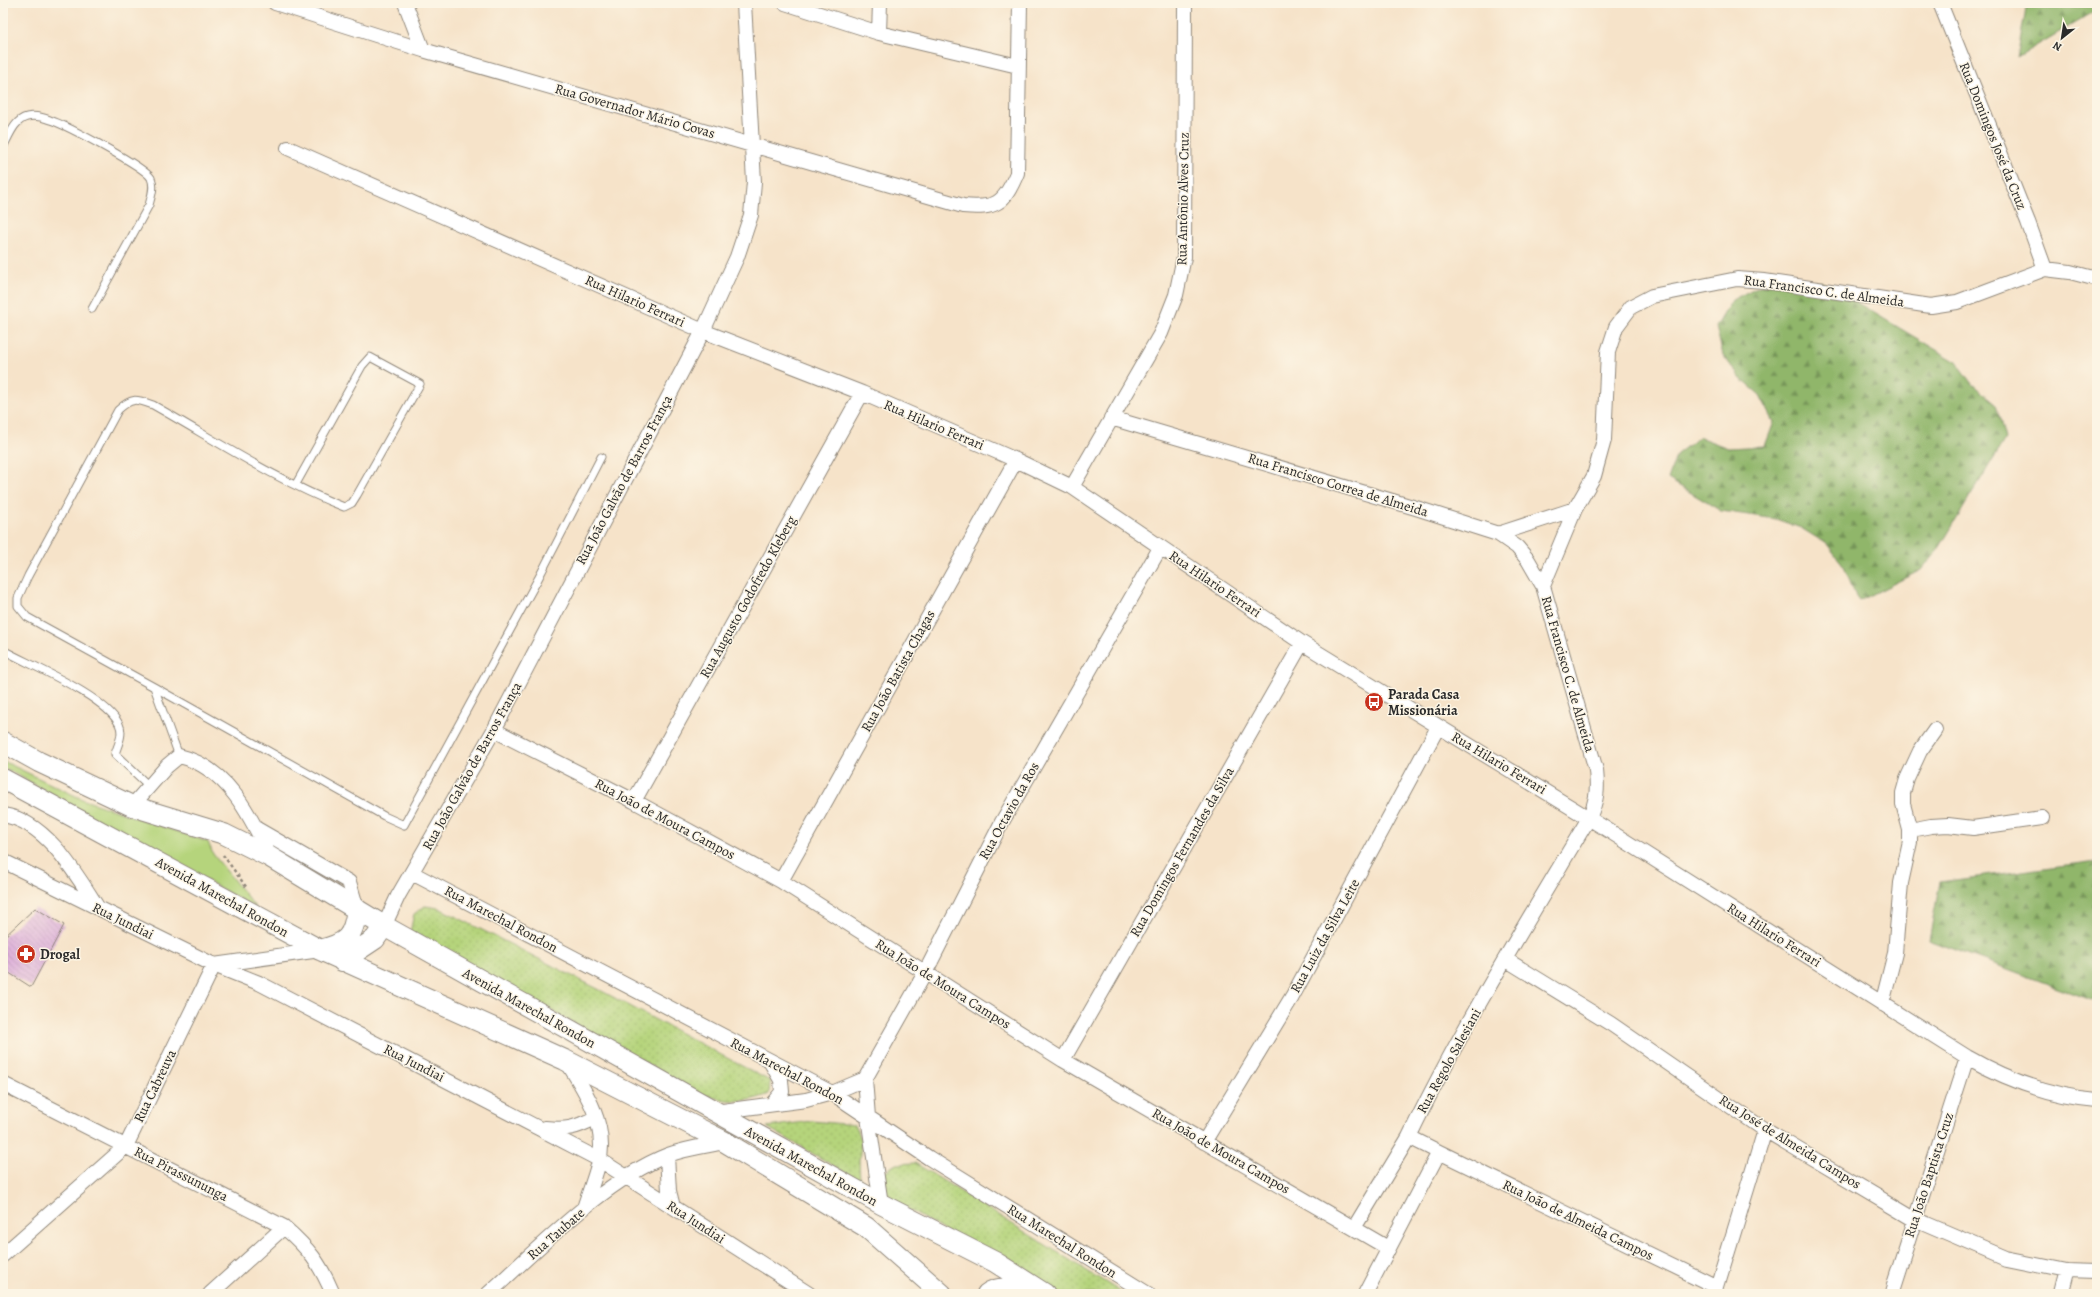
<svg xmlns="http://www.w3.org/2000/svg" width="2100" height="1297" viewBox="0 0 2100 1297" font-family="Alegreya,serif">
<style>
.grass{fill:#b5d47b;stroke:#708053}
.forest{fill:url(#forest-firs);stroke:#5e704b}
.park{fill:url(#park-dots);stroke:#708053}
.building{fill:url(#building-back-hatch)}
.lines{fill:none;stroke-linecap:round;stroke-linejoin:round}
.lane-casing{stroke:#90877a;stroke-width:9}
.street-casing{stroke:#90877a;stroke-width:16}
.secondary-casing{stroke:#90877a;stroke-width:22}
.path{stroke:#90877a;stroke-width:2.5;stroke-dasharray:3 3;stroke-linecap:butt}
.lane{stroke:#fff;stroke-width:7}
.street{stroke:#fff;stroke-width:14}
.secondary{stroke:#fff;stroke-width:20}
.labels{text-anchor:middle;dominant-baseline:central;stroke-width:3;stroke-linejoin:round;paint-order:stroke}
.street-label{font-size:14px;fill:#2b2b2b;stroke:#fcf5e5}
.poi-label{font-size:14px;font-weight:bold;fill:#2b2b2b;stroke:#fcf5e5;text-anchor:start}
</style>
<defs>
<pattern id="forest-firs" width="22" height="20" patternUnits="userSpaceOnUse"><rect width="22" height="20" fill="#90b66b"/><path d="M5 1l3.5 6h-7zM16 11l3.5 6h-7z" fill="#769458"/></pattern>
<pattern id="park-dots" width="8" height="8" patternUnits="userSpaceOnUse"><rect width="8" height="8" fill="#b5d47b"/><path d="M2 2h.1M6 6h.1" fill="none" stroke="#9cb66a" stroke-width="1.8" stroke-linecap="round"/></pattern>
<pattern id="building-back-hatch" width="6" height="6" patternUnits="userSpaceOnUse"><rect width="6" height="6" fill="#deb0da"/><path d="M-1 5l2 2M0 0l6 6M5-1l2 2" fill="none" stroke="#b48fb1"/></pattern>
</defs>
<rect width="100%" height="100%" fill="#fcf5e5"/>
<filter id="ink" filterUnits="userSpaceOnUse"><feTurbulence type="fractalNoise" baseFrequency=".025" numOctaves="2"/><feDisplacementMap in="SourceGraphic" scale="8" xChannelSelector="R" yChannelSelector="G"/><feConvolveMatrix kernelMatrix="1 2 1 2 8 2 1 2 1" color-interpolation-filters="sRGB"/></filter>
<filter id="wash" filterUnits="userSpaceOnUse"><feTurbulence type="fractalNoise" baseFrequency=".012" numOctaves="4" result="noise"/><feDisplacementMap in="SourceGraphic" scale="16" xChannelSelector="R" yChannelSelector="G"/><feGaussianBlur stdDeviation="0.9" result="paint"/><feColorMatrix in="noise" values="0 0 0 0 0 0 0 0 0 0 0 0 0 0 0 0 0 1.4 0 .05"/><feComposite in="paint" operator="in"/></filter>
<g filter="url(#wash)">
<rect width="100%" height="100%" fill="#f6e3c9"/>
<path class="grass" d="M3,761L84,800L208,842L213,854L256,908L3,767Z"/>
<path class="forest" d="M2027,3H2097V10L2017,57Z
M1792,282H1822L1955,361L1972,384L1996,404L2005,439L1938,550L1921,570L1859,601L1856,597L1844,566L1827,544L1801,528L1776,519L1721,511L1668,479L1677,454L1699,437L1728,448L1765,446L1774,422L1760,395L1740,378L1723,355L1716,327L1732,300L1759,286Z
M2097,861V1002L1929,940L1940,882Z"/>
<path class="park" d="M425,906L439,908L598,989L770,1081L769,1094C745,1104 725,1102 702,1094L410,932L414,914Z
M812,1121L855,1125L862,1140L859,1160L860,1181L767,1127Z
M915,1163L1124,1294H1051L884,1195L881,1174L896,1164Z"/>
<g id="blocks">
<path class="building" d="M35,908L64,925L31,987L3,969V938Z"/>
</g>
</g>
<g filter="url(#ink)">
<use href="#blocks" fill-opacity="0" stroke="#90877a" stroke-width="1"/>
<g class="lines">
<defs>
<path id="lane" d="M3,147C9,137 14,120 27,117C35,115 42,117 50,120C66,125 145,167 151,178C155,187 151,197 149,205L92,309
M3,650C32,666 105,696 119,724C124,734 118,744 115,754L149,786
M154,687L384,816L404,825L538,579L601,457
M179,756L154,687L27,617L18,606V598L28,576L118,410C132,397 136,399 153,405C215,440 277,481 344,507L352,503L357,495L420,384L370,357L362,366L296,484"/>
<path id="street" d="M275,3L423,50L963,206C996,209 1004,204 1017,173L1020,3
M405,3L423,50
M785,3L879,33L1018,66
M1940,3L2028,222L2045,269
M879,33L880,3
M288,148L703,331L862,393L1016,460L1072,487L1302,643L1603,827L1967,1057C2007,1080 2050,1096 2097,1100
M1111,418L1416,508L1498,534L1517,547L1528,560L1543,586
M1072,487L1161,333L1176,295L1184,257L1185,3
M1498,534L1575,509
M494,730L634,801L781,881L1063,1060L1388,1248
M634,801L862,393
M132,806L167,766L179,756C227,767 251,816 270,857
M3,815C46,821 76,874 98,908
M257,829L349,882L357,909
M1910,830L1931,826L1948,825L1973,828L2042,818
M3,861L214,965L259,983L600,1160L809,1294
M412,873L832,1093L929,1158L1148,1294
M781,881L1016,460
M384,926L398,896L494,730L703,331L737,257L751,215L754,182L744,3
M1505,959L1611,1024L1765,1130L1915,1219L2006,1258L2066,1270L2097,1271
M1882,1004L1895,953L1901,883L1910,842V830L1903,804V793L1907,779L1920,751L1935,730
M1063,1060L1302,643
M770,1061L781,1080L782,1092L772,1104
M567,1062C585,1090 608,1126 599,1162C595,1177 589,1193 584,1208
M3,1084L284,1227C309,1249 320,1263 333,1294
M715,1112L806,1100L832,1093L865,1079
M545,1128C568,1130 575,1128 595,1118
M1204,1142L1292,997L1438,727
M1439,1152L1717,1287
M667,1156L669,1191L673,1207
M881,1204L868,1117L865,1079L925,973L1002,822L1160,548
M1354,1228L1409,1137
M3,1255L126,1146L214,965L320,950
M210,1294L284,1227
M488,1294C538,1249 606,1179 668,1155C687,1148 706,1146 725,1142
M1365,1294L1439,1152L1409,1137C1461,1028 1527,922 1589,818C1597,800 1598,790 1596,770L1543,586L1575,509L1594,476L1604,440L1608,352L1616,327L1631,307L1652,296L1737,279L1764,281L1931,306L1957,302L2045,269L2070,272L2097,279
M1715,1294L1765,1130
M1891,1294L1967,1057
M2060,1294L2066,1270"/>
<path id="secondary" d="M3,742L39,762L132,806L224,834L270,857L384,926L881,1204L995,1262L1045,1294
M3,779L320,950L565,1060L725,1142L866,1227L942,1294
M320,950C347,943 353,938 357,909
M342,961L375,939L384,926
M987,1294C999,1284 1021,1290 1035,1294"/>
</defs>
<use href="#lane" class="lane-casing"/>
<use href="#street" class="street-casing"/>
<use href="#secondary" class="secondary-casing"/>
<path class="path" d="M223,855L247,888"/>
<use href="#lane" class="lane"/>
<use href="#street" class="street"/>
<use href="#secondary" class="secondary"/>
</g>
</g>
<defs>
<symbol id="bus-disc" viewBox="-11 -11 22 22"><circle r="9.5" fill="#c8321e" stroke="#fcf5e5"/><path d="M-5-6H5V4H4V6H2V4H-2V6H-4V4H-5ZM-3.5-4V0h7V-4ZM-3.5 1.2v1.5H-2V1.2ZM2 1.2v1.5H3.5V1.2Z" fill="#fff"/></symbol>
<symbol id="pharmacy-disc" viewBox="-11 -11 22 22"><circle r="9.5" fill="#c8321e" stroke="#fcf5e5"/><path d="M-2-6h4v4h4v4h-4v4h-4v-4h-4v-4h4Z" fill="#fff"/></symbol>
</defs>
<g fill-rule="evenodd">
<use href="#bus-disc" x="1363" y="691" width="22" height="22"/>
<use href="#pharmacy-disc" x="15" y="943" width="22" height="22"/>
</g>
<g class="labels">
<g class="street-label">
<text transform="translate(635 111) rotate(16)">Rua Governador Mário Covas</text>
<text transform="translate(1993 136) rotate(68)">Rua Domingos José da Cruz</text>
<text transform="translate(1183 199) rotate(-89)">Rua Antônio Alves Cruz</text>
<text transform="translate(1824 291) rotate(8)">Rua Francisco C. de Almeida</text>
<text transform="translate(635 301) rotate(24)">Rua Hilario Ferrari</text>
<text transform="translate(934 425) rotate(23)">Rua Hilario Ferrari</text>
<text transform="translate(624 480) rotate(-62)">Rua João Galvão de Barros França</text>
<text transform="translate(1338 485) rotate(17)">Rua Francisco Correa de Almeida</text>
<text transform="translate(1215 584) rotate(34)">Rua Hilario Ferrari</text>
<text transform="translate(748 597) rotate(-61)">Rua Augusto Godofredo Kleberg</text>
<text transform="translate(898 671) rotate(-61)">Rua João Batista Chagas</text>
<text transform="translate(1568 674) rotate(74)">Rua Francisco C. de Almeida</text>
<text transform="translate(1499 763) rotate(31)">Rua Hilario Ferrari</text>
<text transform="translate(472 766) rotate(-61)">Rua João Galvão de Barros França</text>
<text transform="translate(1009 811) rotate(-61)">Rua Octavio da Ros</text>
<text transform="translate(665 819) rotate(28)">Rua João de Moura Campos</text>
<text transform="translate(1182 852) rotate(-60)">Rua Domingos Fernandes da Silva</text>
<text transform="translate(222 897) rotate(29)">Avenida Marechal Rondon</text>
<text transform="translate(501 919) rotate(28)">Rua Marechal Rondon</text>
<text transform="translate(123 921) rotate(26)">Rua Jundiai</text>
<text transform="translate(1774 935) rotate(32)">Rua Hilario Ferrari</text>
<text transform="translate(1325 936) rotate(-61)">Rua Luiz da Silva Leite</text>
<text transform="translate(943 984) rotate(32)">Rua João de Moura Campos</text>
<text transform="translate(529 1008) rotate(29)">Avenida Marechal Rondon</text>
<text transform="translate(1449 1061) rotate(-61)">Rua Regolo Salesiani</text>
<text transform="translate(414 1063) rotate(27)">Rua Jundiai</text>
<text transform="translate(787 1071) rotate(28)">Rua Marechal Rondon</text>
<text transform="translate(155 1086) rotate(-64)">Rua Cabreuva</text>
<text transform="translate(1790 1142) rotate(32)">Rua José de Almeida Campos</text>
<text transform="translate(1221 1151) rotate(30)">Rua João de Moura Campos</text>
<text transform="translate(811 1166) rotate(29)">Avenida Marechal Rondon</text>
<text transform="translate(181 1174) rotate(27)">Rua Pirassununga</text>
<text transform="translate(1929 1175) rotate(-72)">Rua João Baptista Cruz</text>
<text transform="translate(1578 1220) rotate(26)">Rua João de Almeida Campos</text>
<text transform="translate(696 1222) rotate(33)">Rua Jundiai</text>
<text transform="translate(556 1234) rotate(-41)">Rua Taubate</text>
<text transform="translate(1062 1241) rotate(32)">Rua Marechal Rondon</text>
</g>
<g class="poi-label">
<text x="1388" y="694">Parada Casa<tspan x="1388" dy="16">Missionária</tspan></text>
<text x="40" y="954">Drogal</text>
</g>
</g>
<rect width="2100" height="1297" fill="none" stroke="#fcf5e5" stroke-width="16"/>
<g transform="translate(2062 38) rotate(210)" stroke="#fcf5e5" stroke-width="3" paint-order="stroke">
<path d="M0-3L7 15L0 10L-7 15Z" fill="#2b2b2b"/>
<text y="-6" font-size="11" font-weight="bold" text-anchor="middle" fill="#2b2b2b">N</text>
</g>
</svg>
